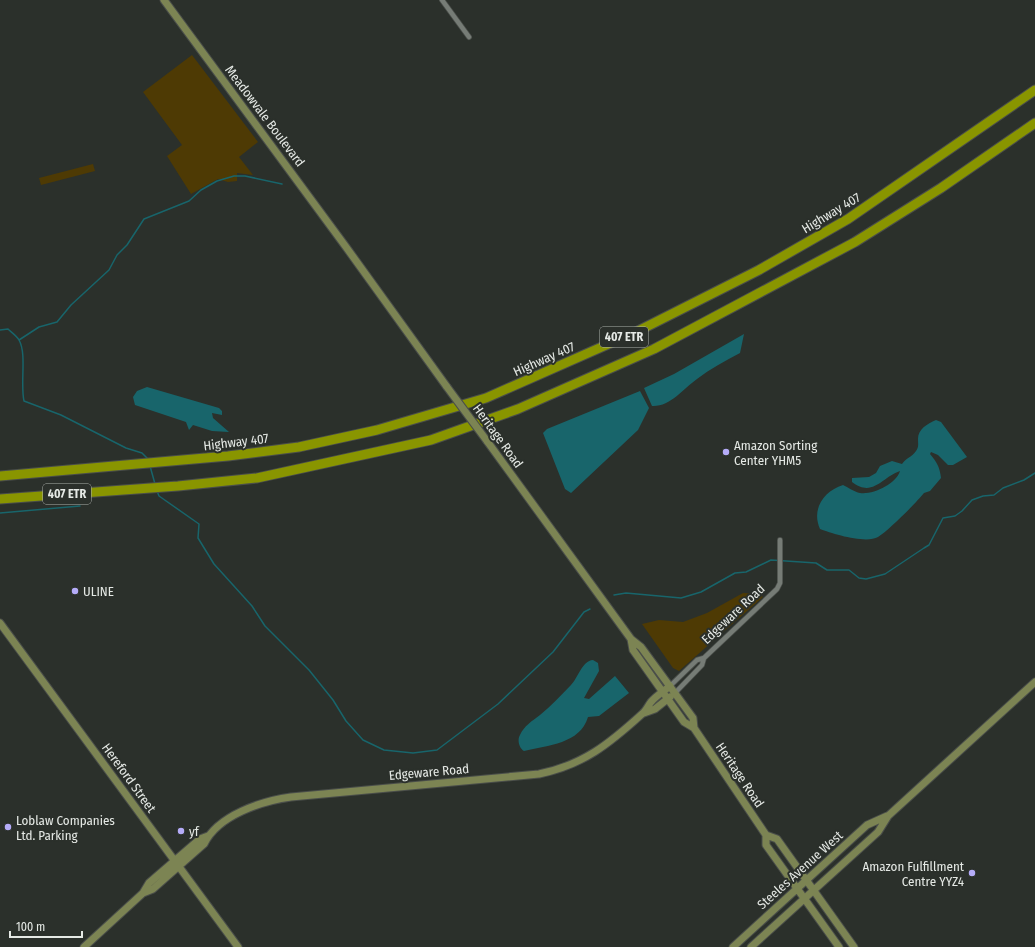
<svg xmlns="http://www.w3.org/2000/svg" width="1035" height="947" viewBox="0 0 1035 947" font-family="'Fira Sans Condensed',sans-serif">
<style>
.green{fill:#4e3a04}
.water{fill:#18656b}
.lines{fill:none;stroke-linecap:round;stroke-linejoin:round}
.stream{stroke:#18656b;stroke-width:1.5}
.street-casing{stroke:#4a4e4a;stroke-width:6}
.secondary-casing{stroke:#4a4e4a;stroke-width:9}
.highway-casing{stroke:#4a4e4a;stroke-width:11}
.street{stroke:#767c76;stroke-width:4.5}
.secondary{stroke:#7c8453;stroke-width:7}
.highway{stroke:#899500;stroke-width:9}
.secondary-bridge-casing{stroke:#4a4e4a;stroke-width:9;stroke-linecap:butt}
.secondary-bridge{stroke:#7c8453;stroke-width:7}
.poi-dot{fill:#b5acf8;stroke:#2b302b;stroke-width:1.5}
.labels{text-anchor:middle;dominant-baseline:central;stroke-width:4;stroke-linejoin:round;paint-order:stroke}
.shield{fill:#2b302b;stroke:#adb2ad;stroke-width:1}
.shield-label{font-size:12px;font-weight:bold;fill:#e5e9e5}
.street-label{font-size:13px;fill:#e5e9e5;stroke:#2b302b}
.poi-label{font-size:13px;fill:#e5e9e5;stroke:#2b302b;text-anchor:start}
</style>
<rect width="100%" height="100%" fill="#2b302b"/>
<path class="green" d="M192,55L258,142L239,157L253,175L237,173V181L228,182L218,179L191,194L167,156L182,145L143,92Z
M93,164L95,171L41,185L39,178Z
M743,593L760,594L763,597L679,671L673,668L642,624L659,620L683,622L707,613Z"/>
<path class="water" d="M744,334L740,353C725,361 710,369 697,379C683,389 670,407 652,406L644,388L674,374Z
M147,387L219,408L222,411V415L212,413L213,418L229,432L212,431L193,425L189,430L186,422L135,405L133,397L137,391Z
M640,391L649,408L638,430L571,493L565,489L543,433L547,429Z
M936,420L941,422L967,457L953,465H948L938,455L931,452L930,454C937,462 940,468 941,478L930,491L924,493C916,503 888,531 878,537C866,544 833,534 820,529C811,509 824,491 843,485C848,487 854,492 860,493C873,495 896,484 900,471C882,477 873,498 852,482V478L869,477L876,473L880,466L892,461L902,464C906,458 912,457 916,451C919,447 918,444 918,439C918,429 927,424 936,420Z
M593,660L598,663L599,671L584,698L589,699L615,676L629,693L599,716L588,717C580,744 548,745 524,751C519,748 517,740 520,735C524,726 532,721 540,715C551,706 561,695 571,685C578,678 582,661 593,660Z"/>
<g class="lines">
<path class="stream" d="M0,330L8,329C11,332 17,336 19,340C27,354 20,383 24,401L61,415L126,448L142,453L149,460
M19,340L39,327L57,322L71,305L109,270L117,255L127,245L144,219L189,201L201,190L217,181L234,176H245L282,184
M150,466L155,484
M157,491L159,496L199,524L198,538L214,564L252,606L265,626L309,670L333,700L346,721L363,740L384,750L413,753L437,750L498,704L553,652L584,612L590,609
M0,513L80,506
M614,595L626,593L681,598L701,592L735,573L746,572L771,560L816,563L827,570H849L859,578L866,579L885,574L924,548L929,545L943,518L955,516L962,511L972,500L983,496L994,495L1003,488L1024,480L1035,473"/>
<defs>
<path id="street" d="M442,0L469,37
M670,686L697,660L704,658L777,589L780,583V540
M675,693L702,665L704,658"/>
<path id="secondary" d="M164,0L346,247L447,387
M487,441L631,639L641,647L693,718L694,728
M0,623L238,947
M631,639L633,650L684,722L694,728L766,835V845L839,947
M644,713L655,709L670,697
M766,835L777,839L854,947
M143,893L153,889L204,844C218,815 262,801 291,797L539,774C583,765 609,744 642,714C646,711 648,706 651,702C656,696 664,691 670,686
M84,947L143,893L149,883L200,839L208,836
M733,947L867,825L887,816
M751,947L878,832L888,816L1035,682"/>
<path id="highway" d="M0,476L228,456L299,447L377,430L486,398L638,331L759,270L848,219L1035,90
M0,499L178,486L257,478L431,440L518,409L654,349L855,242L941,188L1035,123"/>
</defs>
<use href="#street" class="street-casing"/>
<use href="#secondary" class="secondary-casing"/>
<use href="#highway" class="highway-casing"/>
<use href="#street" class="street"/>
<use href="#secondary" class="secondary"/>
<use href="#highway" class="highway"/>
<defs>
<path id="secondary-bridge" d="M447,387L487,441"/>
</defs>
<use href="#secondary-bridge" class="secondary-bridge-casing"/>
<use href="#secondary-bridge" class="secondary-bridge"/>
</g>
<g class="poi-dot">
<circle cx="726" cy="452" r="4"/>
<circle cx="75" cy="591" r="4"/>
<circle cx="8" cy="827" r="4"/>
<circle cx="181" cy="831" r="4"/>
<circle cx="972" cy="873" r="4"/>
</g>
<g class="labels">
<g class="shield">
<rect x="600" y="327" width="48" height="20" rx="3"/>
<rect x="43" y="484" width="48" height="20" rx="3"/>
</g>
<g class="shield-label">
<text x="624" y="337">407 ETR</text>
<text x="67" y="494">407 ETR</text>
</g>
<g class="street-label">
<text transform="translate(265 116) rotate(53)">Meadowvale Boulevard</text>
<text transform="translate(831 213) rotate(-31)">Highway 407</text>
<text transform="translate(544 359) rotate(-24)">Highway 407</text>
<text transform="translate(498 436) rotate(54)">Heritage Road</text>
<text transform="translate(236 442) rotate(-7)">Highway 407</text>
<text transform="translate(733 614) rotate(-43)">Edgeware Road</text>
<text transform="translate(429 772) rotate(-5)">Edgeware Road</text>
<text transform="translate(740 775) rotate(56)">Heritage Road</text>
<text transform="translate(129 778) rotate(54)">Hereford Street</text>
<text transform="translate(800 870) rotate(-42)">Steeles Avenue West</text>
</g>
<g class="poi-label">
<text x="734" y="445">Amazon Sorting<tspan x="734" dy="15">Center YHM5</tspan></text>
<text x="83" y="591">ULINE</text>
<text x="16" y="820">Loblaw Companies<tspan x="16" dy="15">Ltd. Parking</tspan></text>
<text x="189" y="831">yf</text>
<text x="964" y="866" text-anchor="end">Amazon Fulfillment<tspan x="964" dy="15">Centre YYZ4</tspan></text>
</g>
</g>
<path d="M10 931v6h72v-6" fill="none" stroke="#e5e9e5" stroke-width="2"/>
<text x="16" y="931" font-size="12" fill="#e5e9e5" stroke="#2b302b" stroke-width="3" paint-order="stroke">100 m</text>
</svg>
